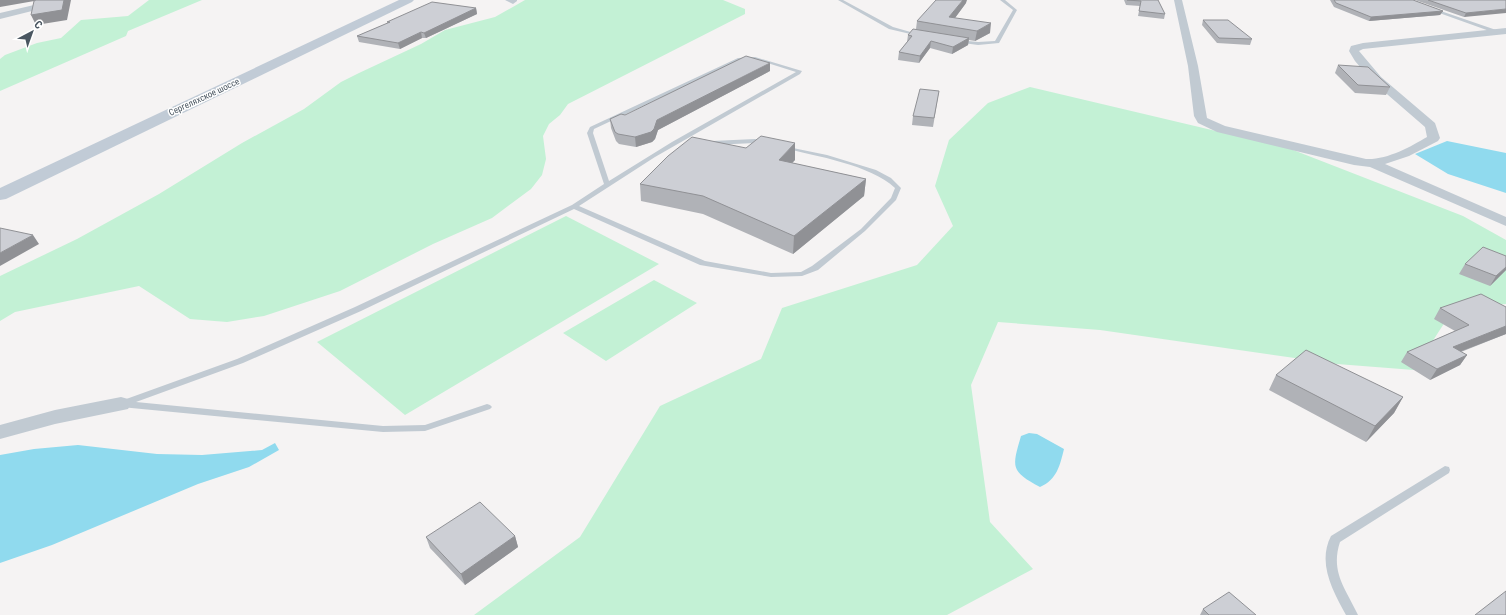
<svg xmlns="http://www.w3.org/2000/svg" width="1506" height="615" viewBox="0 0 1506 615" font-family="'Roboto Condensed',sans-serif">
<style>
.green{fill:#c3f1d5}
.water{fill:#90daee}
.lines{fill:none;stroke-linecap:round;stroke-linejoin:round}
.service{fill:#c1cad2;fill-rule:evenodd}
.minor{fill:#c1cad2;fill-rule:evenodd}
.secondary{fill:#c1cbd6;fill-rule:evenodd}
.wall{fill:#b0b2b7}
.shaded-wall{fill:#909195}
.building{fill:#cdcfd5;stroke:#909195}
.labels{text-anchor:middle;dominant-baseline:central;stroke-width:3;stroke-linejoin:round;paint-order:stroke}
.far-street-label{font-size:9px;fill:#4a5661;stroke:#fff}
</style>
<rect width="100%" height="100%" fill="#f5f3f3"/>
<path class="green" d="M149,0H202L128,31L126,36L0,91V59L5,55L37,43L61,38L81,20L128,16Z
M525,0H723L745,9V14L568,104L560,115L549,124L543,136L546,159L542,175L531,189L492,218L433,244L340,291L264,316L227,322L190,319L139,286L15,312L0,321V276L77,239L159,194L242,143L304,109L341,82L359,73L421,44L445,30L495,17Z
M1030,87L1288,148L1463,216L1506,240V304L1454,308L1414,370L1337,364L1100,330L998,322L971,385L990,522L1033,569L947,615H474L580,537L660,406L761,359L782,308L917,265L953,226L935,186L949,140L988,103Z
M566,216L659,264L405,415L317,342Z
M654,280L697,303L606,361L563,333Z"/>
<path class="water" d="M1447,141L1506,153V193L1448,174L1415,154Z
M1029,433L1037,434L1064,449C1060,465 1057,480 1040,487C1010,471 1012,467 1021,436Z
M275,443L279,450L249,467L198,484L52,545L0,563V455L34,449L78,445L157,454L202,455L262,450Z"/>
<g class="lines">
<path class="service" d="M838,0H843L893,27L921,35L919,36L889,29Z
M1000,0H1005L1017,10L999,43L978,45L956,42V41L958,40L978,42L995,41L1013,10Z
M1432,8L1499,31V32L1495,33L1431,10L1430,9Z
M755,57L802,71L800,74L655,157L579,206L705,261L771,273L801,272L812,266L861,229L891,198L895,188C871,165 816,156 783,148V146L827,155L876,170L891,178L901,188L896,200L865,231L818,270L802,276L771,277L700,265L574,209L361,311L243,363L136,402L383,426L425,425L487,404L490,405L492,407L490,409L425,431L383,432L121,407L118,406L116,404L118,402L237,359L355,307L572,205L604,184L587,133L590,127L738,58ZM755,59L796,72L672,142L609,181L593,133L594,129L741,60Z
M755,139L767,143L764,145L755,143L712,145L709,143L712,141Z
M1445,466L1449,467L1450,470L1449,473L1340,542C1330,572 1346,589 1358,615H1346C1333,591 1317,563 1331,536Z"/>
<path class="minor" d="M43,0H53L40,9L0,19V13L34,5Z
M505,0H517V1L513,4Z
M1174,0H1182L1198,66L1207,118L1225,126L1366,159C1387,160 1410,147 1427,137L1425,127L1373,82L1355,61L1349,51L1351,46L1363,43L1506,28V34L1363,49L1359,51L1381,77L1435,123L1440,138L1438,141L1409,156L1385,164L1506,217V226L1370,167L1354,165L1217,132L1198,123L1194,116L1188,66Z
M121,397L128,399L131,404L128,409L55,424L0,439V425L55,410Z"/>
<path class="secondary" d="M399,0H414L412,2L6,199L0,200V188Z"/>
</g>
<path class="wall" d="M1124,0H1158L1165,14L1164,19L1138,16L1140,6L1126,5Z
M1330,0H1413L1443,11L1440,15L1369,21L1334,7Z
M1415,0H1506L1464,17Z
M966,3L955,18L990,33L975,41L969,40L968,45L952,54L930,48L919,63L898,60L899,52L907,42L908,35L916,29L917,21Z
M476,8L477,14L426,38H422L400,49L359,42L357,36L388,23L387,22Z
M1203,20L1252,39L1250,45L1217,43L1202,25Z
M1338,65L1390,87L1386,95L1355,93L1335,73Z
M770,71L658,130L655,139L652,142L636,147L619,144L616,141L611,128L610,119L625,115Z
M939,91L933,127L912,125L913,116Z
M795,160L792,163L866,179L864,196L793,254L703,214L641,201L640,184Z
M1506,256V270L1490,286L1459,274L1465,264Z
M1506,307V334L1461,352L1467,355L1460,365L1430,380L1401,362L1407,352L1455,331L1434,319L1440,308Z
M1276,375L1403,397L1394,413L1366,442L1269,390Z
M515,536L518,547L465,585L430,548L426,537Z
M1203,609L1256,615H1200Z"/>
<path class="shaded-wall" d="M0,0H40L0,7Z
M64,0H71L67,20L36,25L31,15Z
M963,0H967L966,3L949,26V17Z
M476,8L477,14L426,38L424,33Z
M1506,9V13L1464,17L1466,13Z
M1443,11L1440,15L1369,21L1371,17Z
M991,23L990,33L975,41L977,31Z
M421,32L422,38L400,49L398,43Z
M969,38L968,45L952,54L953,47Z
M931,41L930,48L919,63L920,56Z
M770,63V71L658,130L655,139L652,142L636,147L635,137L657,120Z
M795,143V160L778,177L779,160Z
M866,179L864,196L793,254L794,236Z
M33,235L39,244L0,266V253Z
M1506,267V270L1490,286L1496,276Z
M1506,326V334L1446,357L1453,347Z
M1467,355L1460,365L1430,380L1437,369Z
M1403,397L1394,413L1366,442L1375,426Z
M515,536L518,547L465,585L461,574Z"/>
<path class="building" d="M36,0H64L62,10L31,15L34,1Z
M936,0H963L949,17L991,23L977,31L917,21Z
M1127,0H1158L1165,14L1139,11L1141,1Z
M1334,0H1413L1443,11L1371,17L1336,3Z
M1428,0H1506V9L1466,13Z
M432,2L476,8L424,33L421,32L398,43L357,36L390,22H387Z
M1203,20H1228L1252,39L1219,38Z
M913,29L969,38L953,47L931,41L920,56L899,52L912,36L908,35Z
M746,56L770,63L657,120L654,129L651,132L635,137L618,134L615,132L610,119L621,114L625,115Z
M1338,65L1368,67L1390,87L1358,85Z
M920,89L939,91L934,118L913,116Z
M761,136L795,143L779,160L866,179L794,236L703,196L640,184L668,156L692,137L746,148Z
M0,228L33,235L0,253Z
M1483,247L1506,256V267L1496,276L1465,264Z
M1481,294L1506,307V326L1453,347L1467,355L1437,369L1407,352L1469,325L1440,308Z
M1306,350L1403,397L1375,426L1276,375Z
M480,502L515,536L461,574L426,537Z
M1506,591V615H1475Z
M1229,592L1256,615H1209L1203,609Z"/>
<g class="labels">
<g class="far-street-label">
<text transform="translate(204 97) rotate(-25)">Сергеляхское шоссе</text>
</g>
</g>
<g transform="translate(32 32) rotate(41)" stroke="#ffffff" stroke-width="3" paint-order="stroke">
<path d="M0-3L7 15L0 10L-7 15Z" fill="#4a5661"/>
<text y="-6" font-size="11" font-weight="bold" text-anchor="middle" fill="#4a5661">С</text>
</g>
</svg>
